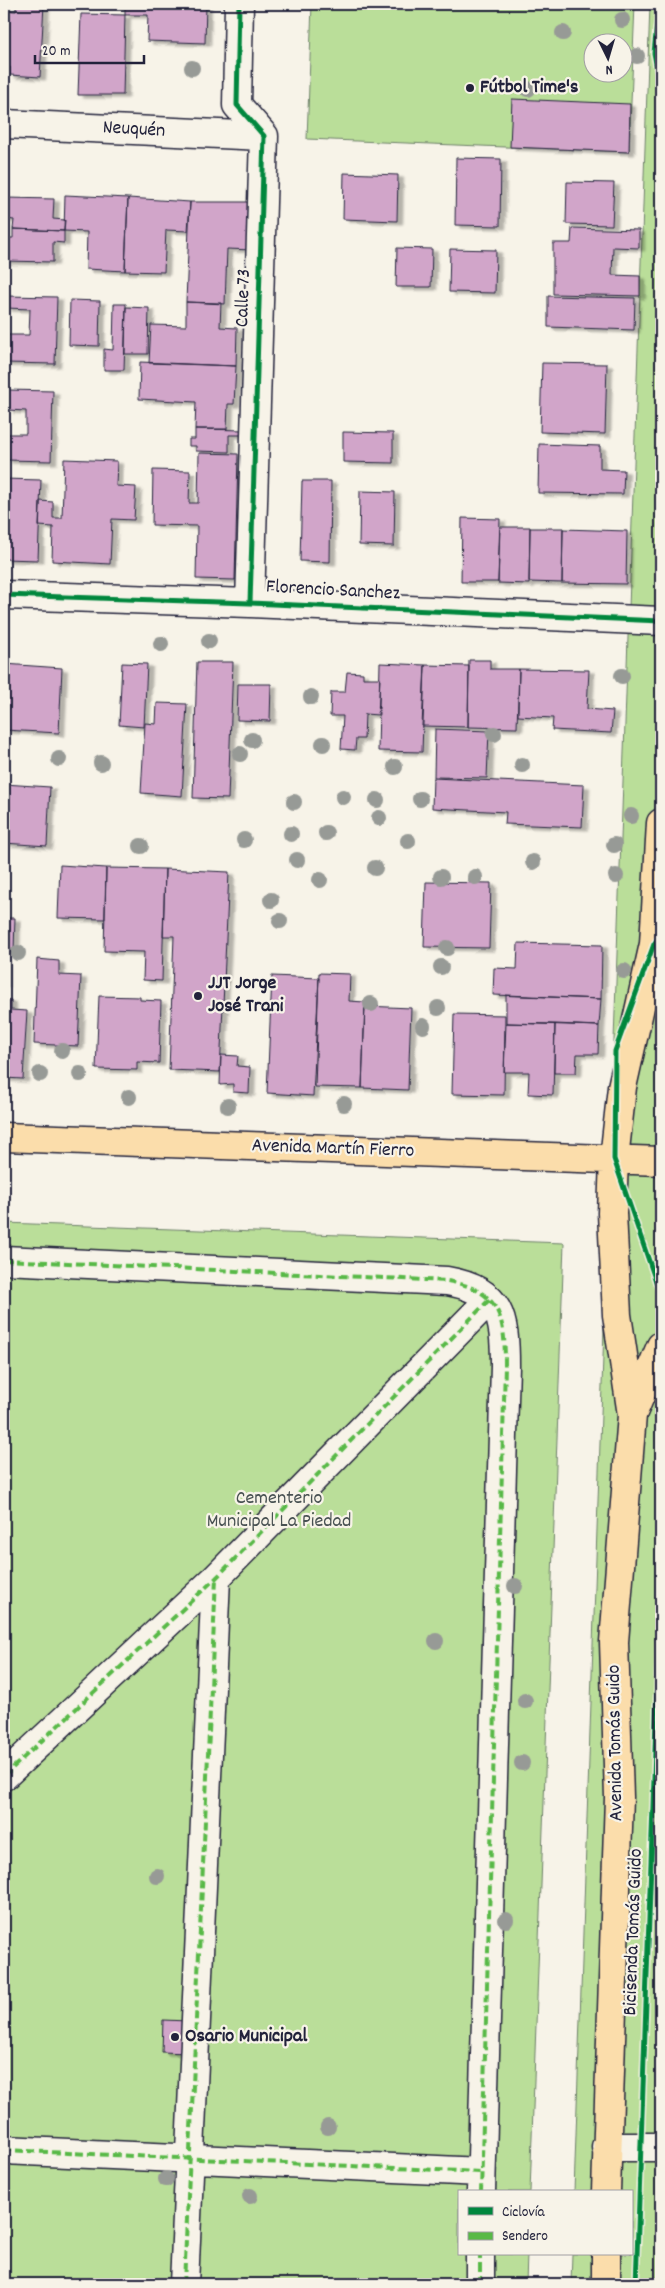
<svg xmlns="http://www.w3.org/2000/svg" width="665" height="2288" viewBox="0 0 665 2288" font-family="Dekko,sans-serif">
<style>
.green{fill:#bade99;stroke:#6e806a;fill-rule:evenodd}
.building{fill:#d1a5c9;stroke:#22223b;filter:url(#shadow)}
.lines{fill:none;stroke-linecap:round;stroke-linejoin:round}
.minor-casing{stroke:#22223b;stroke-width:31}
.major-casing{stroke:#22223b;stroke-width:31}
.minor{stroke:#f7f3e8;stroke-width:28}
.major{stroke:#fbddab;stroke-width:28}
.quiet{stroke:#58b947;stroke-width:4;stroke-dasharray:8 4;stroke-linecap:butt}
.cycleway-casing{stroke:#f7f3e8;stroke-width:8}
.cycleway{stroke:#00873e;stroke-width:5}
.tree{fill:#979a96}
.poi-dot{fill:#22223b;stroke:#f7f3e8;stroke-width:2}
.labels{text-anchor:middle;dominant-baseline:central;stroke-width:4.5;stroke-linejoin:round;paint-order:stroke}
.poi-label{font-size:20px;font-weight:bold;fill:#22223b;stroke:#f7f3e8;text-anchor:start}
.street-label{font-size:20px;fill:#22223b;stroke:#f7f3e8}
.park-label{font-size:20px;fill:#485152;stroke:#f7f3e8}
</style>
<defs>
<filter id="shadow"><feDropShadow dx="5.5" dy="3" stdDeviation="1" flood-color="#0004"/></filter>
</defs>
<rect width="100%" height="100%" fill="#f7f3e8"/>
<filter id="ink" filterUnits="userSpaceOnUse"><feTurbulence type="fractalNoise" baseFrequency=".02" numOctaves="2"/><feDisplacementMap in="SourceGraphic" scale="10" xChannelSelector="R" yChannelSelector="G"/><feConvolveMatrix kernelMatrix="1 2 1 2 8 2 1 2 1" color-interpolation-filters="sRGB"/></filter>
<g filter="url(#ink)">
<path class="green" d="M312,4H635L629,152L307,139ZM592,42H622V72H592Z
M650,4H661V2284H571L572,2254H631V2192H574Z
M4,1223L564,1243L530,2192H459V2254H527L526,2284H4Z"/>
<path class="building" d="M16,4H44L40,77L10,75V67H4V10L16,11Z
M125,4H206L205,43L147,41L148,15H125Z
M81,14L125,15L123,95H78Z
M512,99L630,104L629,152L510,147Z
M456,158L501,159L500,226L455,225Z
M344,173L398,175L397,221L343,219Z
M567,182L614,183L612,225L566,224Z
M65,195L128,198L125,271L86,269L87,232L64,231Z
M6,198L54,199L53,219L65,220L64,231L13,229L14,220L5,219Z
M128,198L190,202L188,231L166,230L164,272L125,271Z
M190,202H256L253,250L227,249L225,304L186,302Z
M572,228L639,230V248L613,247L612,275L640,276V296L553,294V243H571Z
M13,229L64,231V243L53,242V262L4,261V238H13Z
M397,248L432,249L431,287H396Z
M450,249L496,250L495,293L449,292Z
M6,296L57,297L55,364L5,363V335H29L30,309L6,308Z
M548,296L635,298L634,330L548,327Z
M70,300L100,301L99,346L69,345Z
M186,302L221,303L220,327L237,328L236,366L149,363L151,325L186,326Z
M114,304H126L124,370H104V349L113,350Z
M126,307L149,308L148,354H125Z
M140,362L236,366L234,404H228L227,429H195L196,402L139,399Z
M542,363L607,364L605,434L540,432Z
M8,390L53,391L51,461L6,460L7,434H26V411L8,410Z
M195,429L245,430V435H229V452L196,451V446H189V439H195Z
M343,432L393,433V463L343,462Z
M539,444L600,446V469L624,470L623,494L538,493Z
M199,453L238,454L235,580L196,579L197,526L152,525L153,470L190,471L189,503H198Z
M64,459L117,461L116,486L136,487L134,520L112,519L110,564L52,561L53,527L39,526L40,501L53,502V518H62Z
M4,479L41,480L38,560L4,559Z
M302,481H331L330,562L300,561Z
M360,491L395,492L394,546L359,545Z
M462,518L500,519L498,582H461Z
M500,527H530L529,584L498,583Z
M530,528H563L562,583L529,582Z
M563,529L627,531L626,584L562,583Z
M469,660H490V669H519L517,728L468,727Z
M197,662H233L228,799L193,798Z
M122,663L147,664L144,727L119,725Z
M380,663L425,665L422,752L378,751Z
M4,664L62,668L59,733L4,730Z
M425,665L469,666L468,727L422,726Z
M519,669L589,670L587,709L613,711L611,733L552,730L553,718L518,716Z
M347,672L363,673V678H380L378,715L365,714L364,739H356L355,750L341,749L343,716H330L331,692H345Z
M238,684H271L270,721L237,720Z
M157,703L187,704L182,796L141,793L145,723L156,724Z
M435,729L489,731L487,778L434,777Z
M433,778L584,785L582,827L505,824L506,812L432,808Z
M4,784L50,787L47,846L4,843Z
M60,865L106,868L105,919L58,918Z
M106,868L165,869L162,981L143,980L144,952L104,951Z
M165,869L229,872L220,1072L169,1070L174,936H163Z
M426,882L491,883L489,948L424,947Z
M4,918H15L14,951H4V985Z
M518,943L602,945L601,999L493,995L494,968L517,969Z
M37,959L59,961V975L81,976L78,1046L34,1044Z
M319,973L350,974L349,1001L365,1002L362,1088L315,1087Z
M272,976L319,978L313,1096L267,1093Z
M506,995L601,999L599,1026L506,1023Z
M99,996L140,997V1000L161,1001L159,1063L137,1062V1070L96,1069Z
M4,999L11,1000V1010L27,1011L23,1079L4,1078Z
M365,1006L411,1008L408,1090L362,1088Z
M454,1014L505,1015L504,1095L452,1094Z
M506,1023L555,1024L553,1095L528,1094L529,1072H504Z
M555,1024L599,1026L598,1054H577L576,1073H554Z
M221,1055L238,1056L237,1066L250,1067L249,1093L233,1092V1084L220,1085Z
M163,2020L188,2021L187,2053L162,2052Z"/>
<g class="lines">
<defs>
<path id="minor" d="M239,4L237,105L264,136L250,603
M4,124L264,136
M4,595L250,603L661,621
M4,1260L447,1281C501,1290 505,1318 505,1366L481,2192
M4,1776L216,1578L489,1300
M606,2147H661
M4,2150L481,2172
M184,2284L216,1578
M480,2284V2254"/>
<path id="major" d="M4,1137L661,1161
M632,1415L661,1346
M606,2192L619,1797L614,1642L632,1415L617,1315L612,1213L614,1159L622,1087L654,944L661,823
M606,2284V2254"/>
</defs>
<use href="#minor" class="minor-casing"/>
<use href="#major" class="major-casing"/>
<use href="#minor" class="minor"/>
<use href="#major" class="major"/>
<path class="quiet" d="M4,1260L447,1281C501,1290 505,1318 505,1366L481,2192
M4,1776L216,1578L489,1300
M4,2150L481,2172
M184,2284L216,1578
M480,2284V2254"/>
<defs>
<path id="cycleway" d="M239,4L237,105L264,136L250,603
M659,4L654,53L661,89
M4,595L250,603L661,621
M661,935L654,944L615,1051L614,1159L661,1296
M636,2284L661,1581"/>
</defs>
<use href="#cycleway" class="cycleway-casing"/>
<use href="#cycleway" class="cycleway"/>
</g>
<g class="tree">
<circle cx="622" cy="20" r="8"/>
<circle cx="563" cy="33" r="8"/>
<circle cx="637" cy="56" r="8"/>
<circle cx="192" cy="68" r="8"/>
<circle cx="528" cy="89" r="8"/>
<circle cx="209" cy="641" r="8"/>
<circle cx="161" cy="644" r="8"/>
<circle cx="622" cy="676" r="8"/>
<circle cx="311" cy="697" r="8"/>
<circle cx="494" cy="734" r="8"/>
<circle cx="252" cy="740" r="8"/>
<circle cx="323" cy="744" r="8"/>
<circle cx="240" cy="754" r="8"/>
<circle cx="59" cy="759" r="8"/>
<circle cx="101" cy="763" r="8"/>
<circle cx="522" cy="765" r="8"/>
<circle cx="395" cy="767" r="8"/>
<circle cx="343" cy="797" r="8"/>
<circle cx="420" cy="799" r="8"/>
<circle cx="377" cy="800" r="8"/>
<circle cx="294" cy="802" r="8"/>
<circle cx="631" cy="816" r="8"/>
<circle cx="379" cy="818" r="8"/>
<circle cx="326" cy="833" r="8"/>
<circle cx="291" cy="834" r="8"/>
<circle cx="244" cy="840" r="8"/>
<circle cx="408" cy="841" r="8"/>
<circle cx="614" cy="845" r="8"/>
<circle cx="141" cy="846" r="8"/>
<circle cx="297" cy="860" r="8"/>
<circle cx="533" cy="862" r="8"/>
<circle cx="375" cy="868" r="8"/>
<circle cx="616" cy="876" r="8"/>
<circle cx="441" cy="877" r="8"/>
<circle cx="475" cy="877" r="8"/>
<circle cx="320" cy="880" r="8"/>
<circle cx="271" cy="900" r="8"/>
<circle cx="280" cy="921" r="8"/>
<circle cx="447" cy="948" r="8"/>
<circle cx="18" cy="953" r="8"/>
<circle cx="441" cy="967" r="8"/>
<circle cx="624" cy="971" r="8"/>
<circle cx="371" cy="1004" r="8"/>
<circle cx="438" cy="1008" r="8"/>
<circle cx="423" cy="1026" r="8"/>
<circle cx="62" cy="1051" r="8"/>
<circle cx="40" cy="1074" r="8"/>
<circle cx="80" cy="1074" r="8"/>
<circle cx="129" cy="1097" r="8"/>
<circle cx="344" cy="1104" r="8"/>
<circle cx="228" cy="1106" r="8"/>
<circle cx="515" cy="1586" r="8"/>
<circle cx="436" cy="1641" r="8"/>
<circle cx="525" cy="1701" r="8"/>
<circle cx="522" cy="1763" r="8"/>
<circle cx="157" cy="1876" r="8"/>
<circle cx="506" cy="1920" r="8"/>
<circle cx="328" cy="2127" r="8"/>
<circle cx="166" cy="2179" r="8"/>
<circle cx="250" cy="2196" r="8"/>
</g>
</g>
<g class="poi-dot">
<circle cx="470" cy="88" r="5"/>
<circle cx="198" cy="996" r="5"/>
<circle cx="175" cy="2037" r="5"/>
</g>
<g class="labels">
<g class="poi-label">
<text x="480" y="88">Fútbol Time's</text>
<text x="208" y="984">JJT Jorge<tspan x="208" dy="23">José Trani</tspan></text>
<text x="185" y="2037">Osario Municipal</text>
</g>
<g class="street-label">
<text transform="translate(134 130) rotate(3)">Neuquén</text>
<text transform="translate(244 298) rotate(-88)">Calle 73</text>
<text transform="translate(333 591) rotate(3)">Florencio Sanchez</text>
<text transform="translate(333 1149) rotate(2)">Avenida Martín Fierro</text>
<text transform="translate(616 1743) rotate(-91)">Avenida Tomás Guido</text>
<text transform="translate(634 1932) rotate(-88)">Bicisenda Tomás Guido</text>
</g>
<g class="park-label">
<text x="279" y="1499">Cementerio<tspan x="279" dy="23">Municipal La Piedad</tspan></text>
</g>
</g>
<rect width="665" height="2288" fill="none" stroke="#f7f3e8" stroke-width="20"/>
<rect x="10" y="10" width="645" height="2268" fill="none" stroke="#22223b" stroke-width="2" filter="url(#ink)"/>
<rect x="458" y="2190" width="175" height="65" fill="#f7f3e8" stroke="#a29fa3"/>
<rect x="468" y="2207" width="25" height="8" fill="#00873e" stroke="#a29fa3"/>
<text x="502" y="2216" font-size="15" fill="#22223b">Ciclovía</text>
<rect x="468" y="2232" width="25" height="8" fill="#58b947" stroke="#a29fa3"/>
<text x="502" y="2240" font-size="15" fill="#22223b">Sendero</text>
<g transform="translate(608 58) rotate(175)"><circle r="24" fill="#f7f3e8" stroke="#a29fa3"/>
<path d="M0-4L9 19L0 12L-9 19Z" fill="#22223b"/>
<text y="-8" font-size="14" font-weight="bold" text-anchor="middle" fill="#22223b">N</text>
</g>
<path d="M35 55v8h109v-8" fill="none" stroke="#22223b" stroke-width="2.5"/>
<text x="42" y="55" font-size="15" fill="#22223b" stroke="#f7f3e8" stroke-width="4" paint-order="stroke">20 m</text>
</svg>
